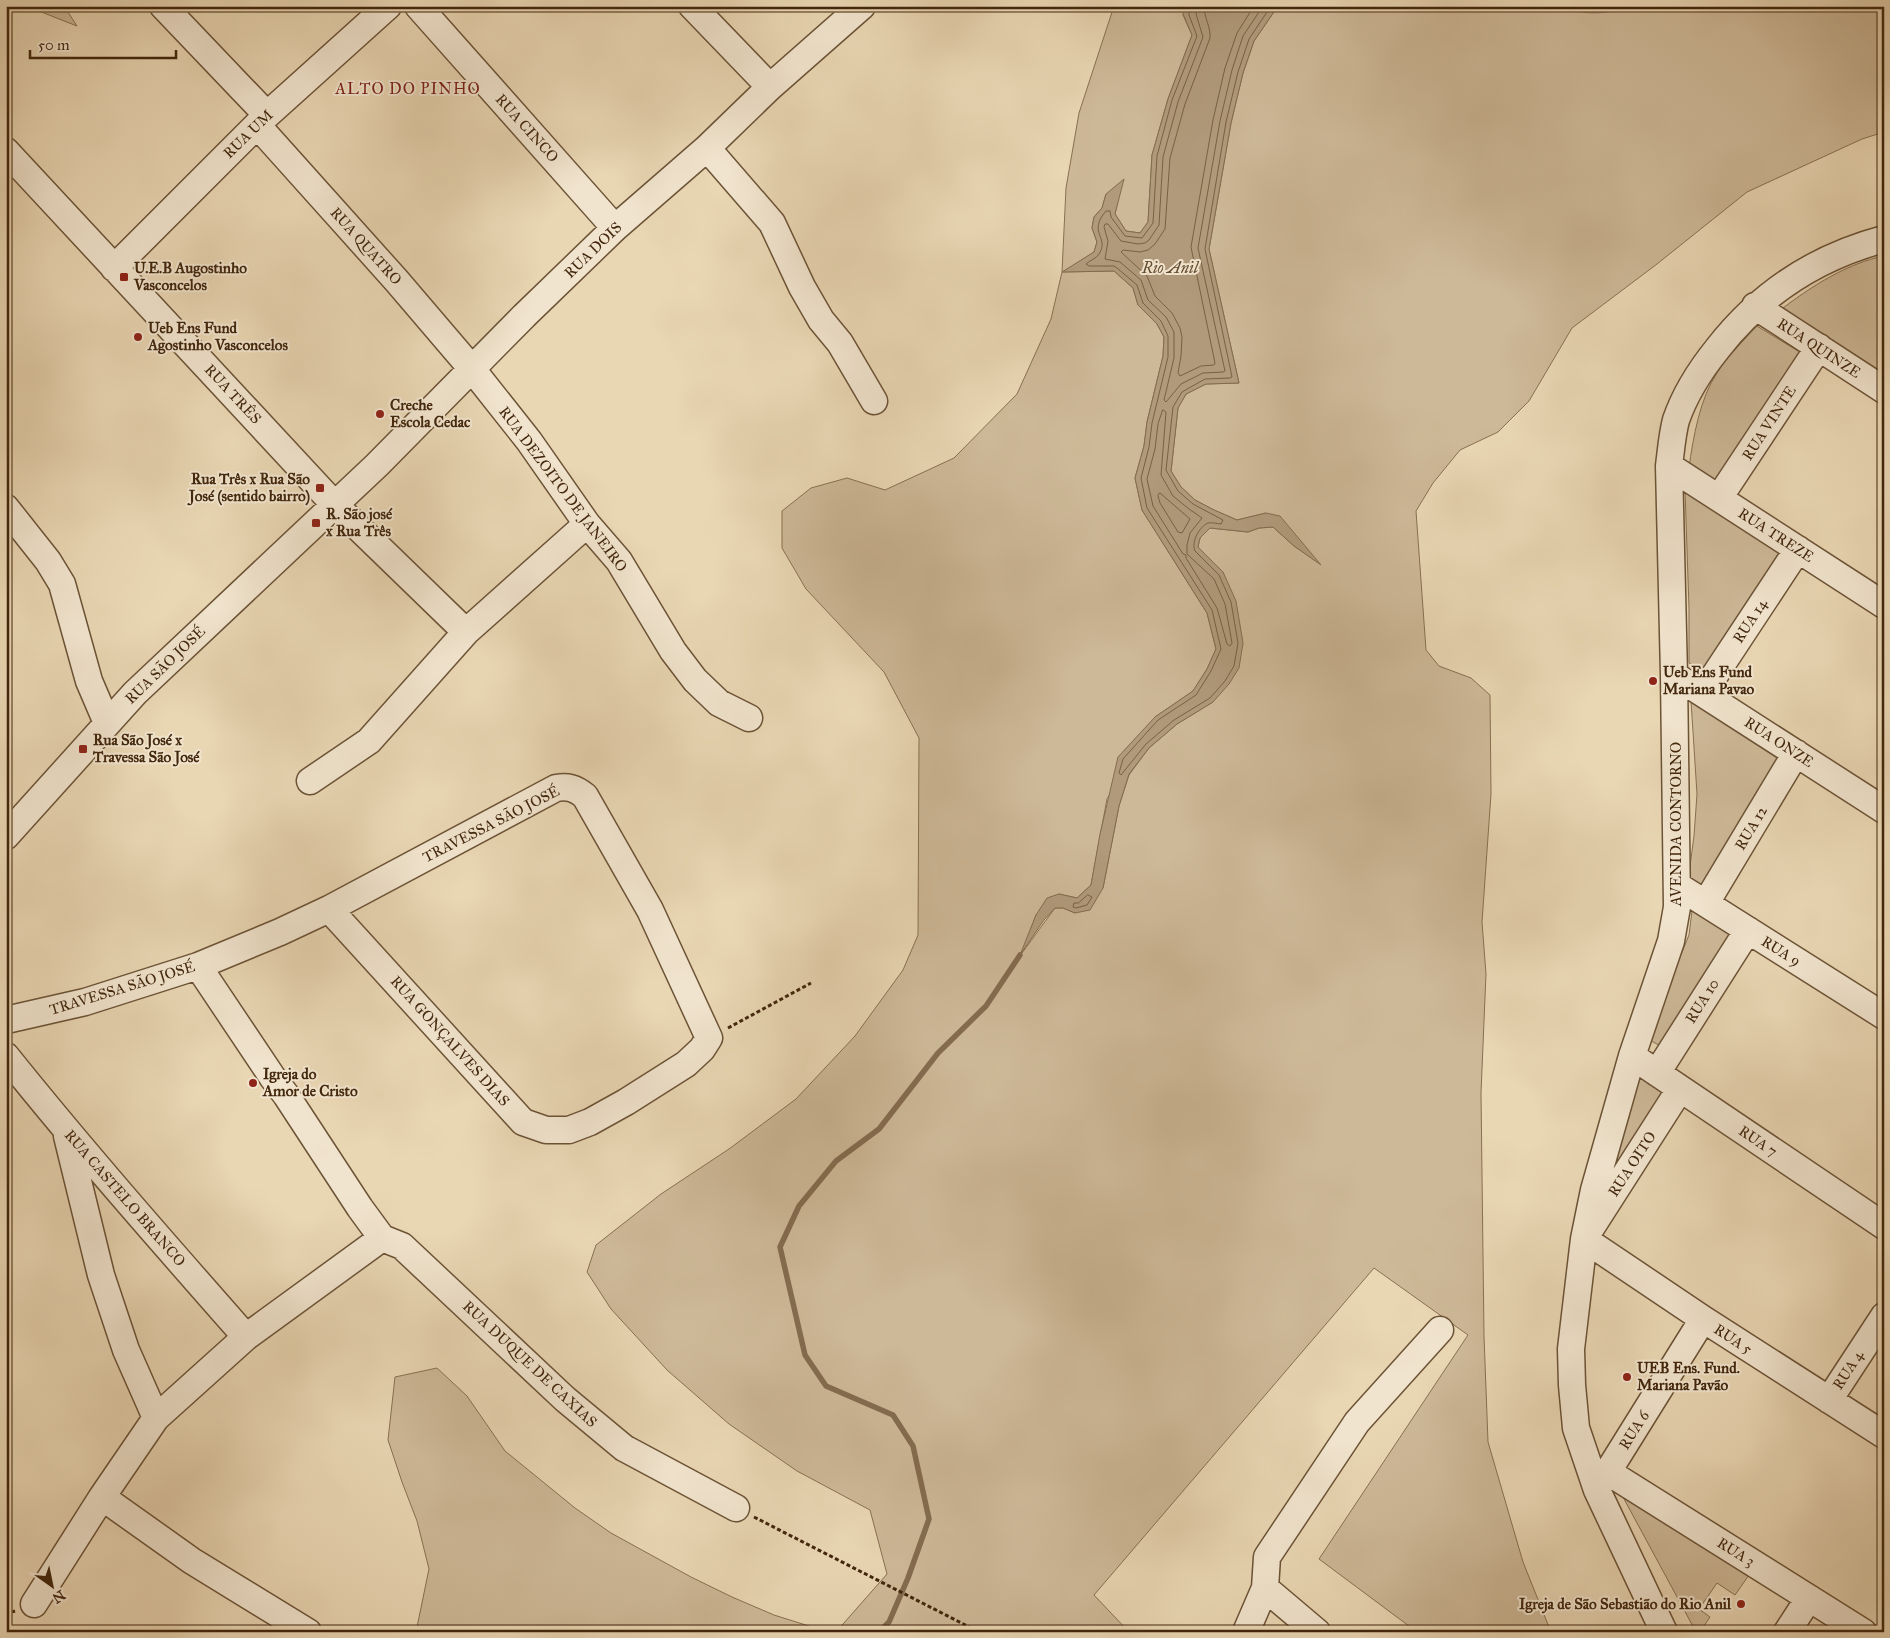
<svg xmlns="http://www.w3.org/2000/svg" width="1890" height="1638" viewBox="0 0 1890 1638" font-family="'IM FELL Great Primer',serif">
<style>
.green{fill:#cdb897;stroke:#887052}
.water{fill:#b09a7b;stroke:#846c4f}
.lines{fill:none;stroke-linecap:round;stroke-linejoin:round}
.shore{stroke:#796044;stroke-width:1}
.stream{stroke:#846c4f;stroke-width:5.5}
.minor-casing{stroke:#6c5336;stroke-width:29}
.path{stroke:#42270d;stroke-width:3;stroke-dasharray:4 2.5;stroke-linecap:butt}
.minor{stroke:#f1e4ce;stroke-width:26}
.poi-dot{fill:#8f2418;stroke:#f1e4ce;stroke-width:2}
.labels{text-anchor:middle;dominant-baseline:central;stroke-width:4;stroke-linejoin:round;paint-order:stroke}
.street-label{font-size:15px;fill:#42270d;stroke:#f1e4ce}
.poi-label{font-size:15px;font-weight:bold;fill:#42270d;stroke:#f1e4ce;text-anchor:start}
.neighbourhood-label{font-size:16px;letter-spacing:1px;fill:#7a1f14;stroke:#f1e4ce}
.water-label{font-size:16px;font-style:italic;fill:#634a2e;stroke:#f1e4ce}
</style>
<rect width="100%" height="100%" fill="#e9d6b3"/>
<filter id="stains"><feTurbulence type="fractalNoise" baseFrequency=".004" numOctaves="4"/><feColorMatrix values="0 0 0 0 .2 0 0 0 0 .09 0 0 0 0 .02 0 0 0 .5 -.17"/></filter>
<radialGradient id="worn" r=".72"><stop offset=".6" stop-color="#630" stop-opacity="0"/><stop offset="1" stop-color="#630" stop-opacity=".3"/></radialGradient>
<path class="green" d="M26,6H64L77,26Z
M1114,6H1186L1183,15L1192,35L1168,99L1152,155L1148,222L1140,233L1126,231L1115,214L1118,200L1106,194L1102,208L1094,217L1092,228L1097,242L1094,252L1063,272L1114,271L1133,288L1138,305L1157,324L1164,337L1163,356L1147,422L1144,446L1135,478L1142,510L1207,613L1216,649L1207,669L1193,691L1155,717L1107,799L1091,885L1077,898L1059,894L1036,915L1022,953L1055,908H1063L1075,913L1103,888L1119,806L1129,775L1149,748L1177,724L1213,702L1223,572L1198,547L1200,538L1210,528L1248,532L1259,528L1273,527L1294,546L1319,563L1266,513L1237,520L1214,510L1195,500L1181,487L1171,471L1178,408L1186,394L1206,384L1239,383L1209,249L1231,123L1243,73L1254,41L1278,6H1562L1565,8L1621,11L1630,6H1884V132L1862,139L1747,192L1657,264L1572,328L1529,401L1498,432L1460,450L1433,483L1416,511L1426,650L1439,666L1471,678L1490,695L1491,794L1482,922L1486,974L1481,1093L1484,1336L1488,1442L1523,1562L1551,1632H1417L1319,1559L1468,1335L1374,1268L1094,1595L1129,1632H836L887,1574L870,1510L797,1471L729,1424L667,1370L611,1309L587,1272L596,1245L661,1194L729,1149L796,1099L855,1036L903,970L918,935L919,738L884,672L806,589L782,548V511L811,488L847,478L885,490L954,458L1017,394L1051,319L1062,272L1066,188L1079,113Z
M1884,256V379L1783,308C1812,286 1848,263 1884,256Z
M1757,326L1803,354L1716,484L1689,468C1693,438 1700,398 1717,373C1728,356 1743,341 1757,326Z
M1685,490L1780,551L1705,672L1689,663V608Z
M1691,701L1782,756L1701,890L1688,881L1694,836L1697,794Z
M1692,911L1734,936L1663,1047L1651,1041L1678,962L1689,935Z
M1638,1073L1669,1092L1609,1188Z
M437,1368L467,1396L505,1451L575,1508L611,1533L691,1577L732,1597L774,1615L828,1632H416L429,1569L417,1521L402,1482L388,1440L395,1377Z
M1617,1486L1749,1575L1735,1595L1717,1583L1699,1609L1710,1617L1702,1629L1706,1632H1696Z"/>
<path class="water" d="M1186,6H1278L1254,41L1243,73L1231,123L1209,249L1239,383L1206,384L1186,394L1178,408L1171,471L1181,487L1195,500L1214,510L1237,520L1266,513L1280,516L1321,565L1294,546L1273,527L1259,528L1248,532L1210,528L1200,538L1198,547L1223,572L1236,601L1243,643L1239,668L1229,684L1213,702L1177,724L1149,748L1129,774L1119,806L1103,888L1090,910L1075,913L1063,908H1055L1044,920L1020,955L1036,915L1047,898L1059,894L1077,898L1091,885L1100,834L1118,757L1155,717L1193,691L1207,669L1216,649L1207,613L1142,510L1135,478L1144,446L1147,422L1163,356L1164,337L1157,324L1138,305L1133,288L1114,271L1062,272L1094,252L1097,242L1092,228L1094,217L1102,208L1106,194L1124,179L1115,214L1126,231L1140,233L1148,222L1152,155L1168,99L1192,35L1183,14Z
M1562,6H1630C1615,14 1577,16 1562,6Z"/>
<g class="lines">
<path class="shore" d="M1190,6L1189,15L1197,36L1172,100L1157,156L1153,223L1142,238L1125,236L1111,217L1110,211H1106C1087,233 1110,237 1099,254C1096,259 1090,260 1086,264L1089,266H1114L1117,268L1137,285L1143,303L1161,321L1168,336V357L1152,423L1149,447L1141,478L1147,508L1212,610L1221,649L1211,671L1196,695L1158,720L1123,759L1119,773L1121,775L1146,744L1174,720L1210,698L1225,681L1234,666L1238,643L1231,602L1219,575L1195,551C1191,542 1199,527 1208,523C1212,522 1218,524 1221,524L1223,520L1193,504L1178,491L1166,470L1173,407L1182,392L1205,379L1230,378L1232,377L1205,249L1226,122L1238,72L1249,39L1271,6
M1197,6L1196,14L1203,37L1178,102L1163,157L1159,225L1149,240L1145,243L1138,244L1121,241L1108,224H1105L1104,227L1108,241L1105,259L1120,262L1141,280L1148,300L1166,317L1174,332V358L1164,400L1166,402L1181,384L1203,373L1223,372L1225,371L1198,248L1220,121L1232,70L1243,36L1263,6
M1204,6C1204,18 1211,27 1210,38L1185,104L1170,158L1165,229L1155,244L1148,250L1140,252L1123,250L1121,252L1147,276L1155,296L1172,313L1180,328L1182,337L1181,356L1178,373L1180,376L1201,366L1214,365L1215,363L1191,247L1213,120L1225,68L1237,33L1254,6
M1163,410L1166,412L1161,475L1173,496L1189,509L1202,518L1190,533L1187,545V554L1214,579L1225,604L1232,643L1230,646L1227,644L1217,608L1186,558V555L1183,554L1153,506L1147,479L1155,449L1158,424Z
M1160,493L1190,519L1182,533L1178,532L1160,503L1158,496Z
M1088,895L1092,897L1087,905L1076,908L1073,907L1074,903H1078Z"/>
<path class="stream" d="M879,1632L889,1622L908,1578L929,1519L913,1446L893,1415L826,1386L805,1355L780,1247L799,1206L836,1161L879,1129L938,1053L986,1006L1020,955"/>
<defs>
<path id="minor" d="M163,6L267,115
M418,6L615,228
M692,6L770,87
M257,125L396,280L472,369L529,441L587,524L619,561L673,651L695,680L719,703L749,718
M707,148L772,223L802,287L821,320L840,343L874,401
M6,151L335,505L466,632
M114,268L267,115L388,6
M1755,306L1884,390
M1669,466L1884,605
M1719,498L1819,347
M6,508L48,561L62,584L89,681L107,723
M1674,675L1884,810
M1703,693L1798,549
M310,781L369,741L466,632L587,524
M6,836L135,693L377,465L524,316L615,228L707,148L770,87L862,6
M1678,886L1884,1016
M1706,903L1796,753
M198,966L273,1078L286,1095L360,1208L382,1238L402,1246L565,1399L624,1448L736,1508
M6,1020L85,1002L198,966L280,932L329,909L556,788C568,786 575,788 585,796L650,910L709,1038L702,1049L686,1064L626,1102L590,1122L569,1130H546L523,1122L329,909
M6,1056C83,1152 165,1245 246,1337
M1632,1056L1884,1226
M1657,1073L1748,930
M1680,1089L1584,1239L1703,1319L1884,1435
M67,1136L101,1275L126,1350L156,1418
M1829,1400L1884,1316
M1608,1472L1863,1632
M1599,1486L1703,1319
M102,1497L192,1561L308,1632
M1265,1588L1317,1632
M34,1604L102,1497L156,1418L246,1337L382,1238
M1246,1632L1265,1588L1267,1557L1357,1422L1440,1330
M1664,1632L1597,1490L1576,1428L1572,1385L1571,1349L1584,1239L1594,1190L1632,1056L1671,941L1677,907L1674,675L1669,466C1671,451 1672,435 1676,420C1685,394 1701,369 1718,348C1761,293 1816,257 1884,239
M1787,1632L1809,1598"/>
</defs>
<use href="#minor" class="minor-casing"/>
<path class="path" d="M728,1028L811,983
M754,1517L979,1632
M6,1614L15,1611"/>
<use href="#minor" class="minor"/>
</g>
<g class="poi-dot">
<rect x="119" y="272" width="10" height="10" rx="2.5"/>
<circle cx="138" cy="337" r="5"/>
<circle cx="380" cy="414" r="5"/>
<rect x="315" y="483" width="10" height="10" rx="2.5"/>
<rect x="311" y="518" width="10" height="10" rx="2.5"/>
<circle cx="1653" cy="681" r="5"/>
<rect x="78" y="744" width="10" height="10" rx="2.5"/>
<circle cx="253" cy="1083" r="5"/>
<circle cx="1627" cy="1377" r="5"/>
<circle cx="1741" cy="1604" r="5"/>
</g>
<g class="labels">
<g class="street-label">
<text transform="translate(527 128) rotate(48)">RUA CINCO</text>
<text transform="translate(248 134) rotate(-44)">RUA UM</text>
<text transform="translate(366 246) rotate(48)">RUA QUATRO</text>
<text transform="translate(593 250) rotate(-44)">RUA DOIS</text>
<text transform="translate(1819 348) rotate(33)">RUA QUINZE</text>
<text transform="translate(233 394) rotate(47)">RUA TRÊS</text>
<text transform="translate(1769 423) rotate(-57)">RUA VINTE</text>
<text transform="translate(563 489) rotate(53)">RUA DEZOITO DE JANEIRO</text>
<text transform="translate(1776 535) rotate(33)">RUA TREZE</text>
<text transform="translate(1750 621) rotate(-57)">RUA 14</text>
<text transform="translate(165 665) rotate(-44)">RUA SÃO JOSÉ</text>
<text transform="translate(1779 742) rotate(33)">RUA ONZE</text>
<text transform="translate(491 824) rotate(-27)">TRAVESSA SÃO JOSÉ</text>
<text transform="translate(1676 824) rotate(-90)">AVENIDA CONTORNO</text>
<text transform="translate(1751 828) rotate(-59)">RUA 12</text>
<text transform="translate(1781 951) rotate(32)">RUA 9</text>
<text transform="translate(122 988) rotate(-17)">TRAVESSA SÃO JOSÉ</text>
<text transform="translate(1702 1001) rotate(-58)">RUA 10</text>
<text transform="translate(450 1041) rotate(48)">RUA GONÇALVES DIAS</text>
<text transform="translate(1758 1141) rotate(34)">RUA 7</text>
<text transform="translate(1632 1164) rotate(-57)">RUA OITO</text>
<text transform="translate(125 1198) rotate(49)">RUA CASTELO BRANCO</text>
<text transform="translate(1733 1339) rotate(33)">RUA 5</text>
<text transform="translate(530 1364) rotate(43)">RUA DUQUE DE CAXIAS</text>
<text transform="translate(1848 1370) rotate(-57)">RUA 4</text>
<text transform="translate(1634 1430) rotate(-58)">RUA 6</text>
<text transform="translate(1736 1552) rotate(32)">RUA 3</text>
</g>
<g class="poi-label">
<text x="134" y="268">U.E.B Augostinho<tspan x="134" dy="17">Vasconcelos</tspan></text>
<text x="148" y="328">Ueb Ens Fund<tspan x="148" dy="17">Agostinho Vasconcelos</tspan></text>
<text x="390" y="405">Creche<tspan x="390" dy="17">Escola Cedac</tspan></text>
<text x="310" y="479" text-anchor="end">Rua Três x Rua São<tspan x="310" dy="17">José (sentido bairro)</tspan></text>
<text x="326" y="514">R. São josé<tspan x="326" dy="17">x Rua Três</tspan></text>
<text x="1663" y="672">Ueb Ens Fund<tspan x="1663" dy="17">Mariana Pavao</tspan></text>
<text x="93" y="740">Rua São José x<tspan x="93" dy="17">Travessa São José</tspan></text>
<text x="263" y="1074">Igreja do<tspan x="263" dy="17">Amor de Cristo</tspan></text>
<text x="1637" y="1368">UEB Ens. Fund.<tspan x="1637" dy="17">Mariana Pavão</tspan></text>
<text x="1731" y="1604" text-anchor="end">Igreja de São Sebastião do Rio Anil</text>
</g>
<g class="neighbourhood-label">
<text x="408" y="88">ALTO DO PINHO</text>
</g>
<g class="water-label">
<text x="1170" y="267">Rio Anil</text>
</g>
</g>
<rect width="1890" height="1638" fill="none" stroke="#e9d6b3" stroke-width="25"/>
<rect x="8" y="8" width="1875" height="1623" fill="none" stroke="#42270d" stroke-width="2.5"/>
<rect x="12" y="12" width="1865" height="1613" fill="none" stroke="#42270d"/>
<g transform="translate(52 1586) rotate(147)" stroke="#f1e4ce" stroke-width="4" paint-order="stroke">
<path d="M0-4L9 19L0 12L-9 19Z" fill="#42270d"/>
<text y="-8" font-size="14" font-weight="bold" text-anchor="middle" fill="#42270d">N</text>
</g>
<path d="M30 50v8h146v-8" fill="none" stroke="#42270d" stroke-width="2.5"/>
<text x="38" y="50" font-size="15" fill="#42270d" stroke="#f1e4ce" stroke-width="4" paint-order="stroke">50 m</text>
<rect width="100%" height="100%" filter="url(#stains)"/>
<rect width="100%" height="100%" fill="url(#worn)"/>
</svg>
